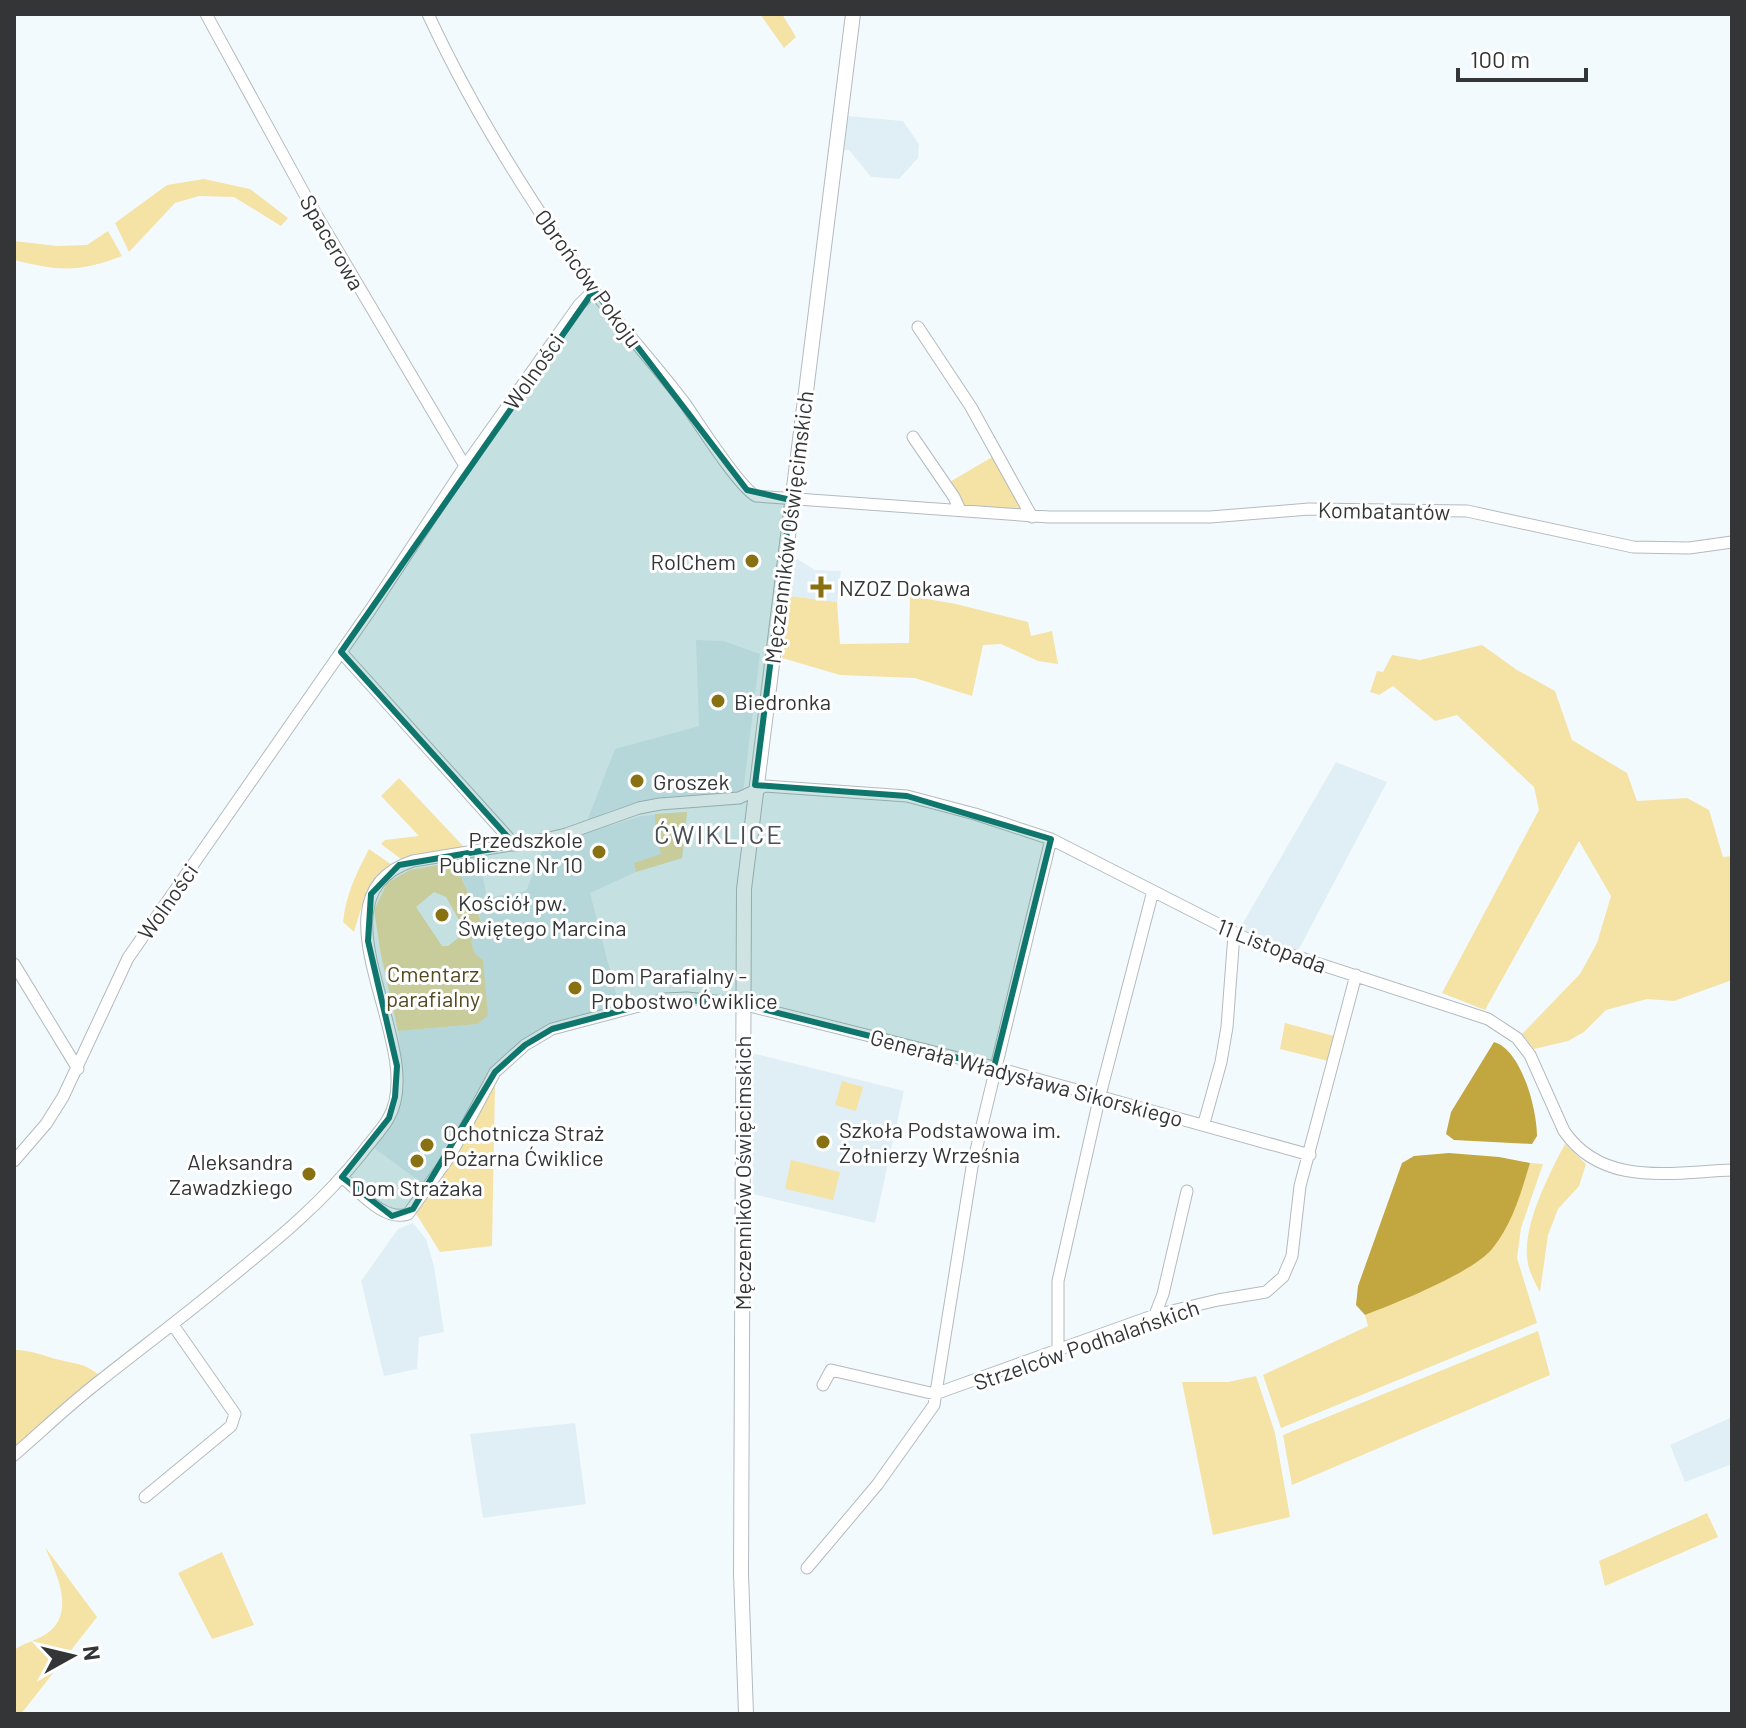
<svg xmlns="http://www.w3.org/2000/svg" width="1746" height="1728" viewBox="0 0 1746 1728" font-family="Barlow,sans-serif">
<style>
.built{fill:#e0eff6}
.green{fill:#f5e2a5;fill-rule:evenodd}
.water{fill:#c2a63f}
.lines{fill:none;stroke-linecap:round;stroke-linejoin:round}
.minor-casing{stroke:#b4babe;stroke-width:13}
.major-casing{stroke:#b4babe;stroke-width:16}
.minor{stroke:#fff;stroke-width:11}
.major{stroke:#fff;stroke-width:14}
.marked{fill:#0f766e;fill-opacity:0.2;stroke:#0f766e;stroke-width:6;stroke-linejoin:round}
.poi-dot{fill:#887112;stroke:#fff;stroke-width:3}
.labels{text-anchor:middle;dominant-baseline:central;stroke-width:6;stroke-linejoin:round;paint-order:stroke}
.street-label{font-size:22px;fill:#333537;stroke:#fff}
.poi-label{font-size:22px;fill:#333537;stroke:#fff;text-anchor:start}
.park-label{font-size:22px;fill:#54481e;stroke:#fff}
.quarter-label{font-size:26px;letter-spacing:2px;fill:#474d50;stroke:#fff}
</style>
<rect width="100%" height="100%" fill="#f3fafe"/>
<path class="built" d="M848,116L903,121L919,144L918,158L899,179L871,177L849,150H844Z
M794,557L815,570L841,571L837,602L789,596Z
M696,640L724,641L760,654L743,793L660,798L612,810L587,821L615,749L699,726Z
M1336,762L1387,782L1298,951L1240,928Z
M687,812L682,858L636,872L590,893L619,1005L551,1023L521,1040L489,1069L447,1151L423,1184L374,1148L394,1121L401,1097L402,1064L398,1031L478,1024L475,954L471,941L483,924L454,862L479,857L487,898L526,891L545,845L642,816Z
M752,1053L904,1091L875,1223L753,1194Z
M413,1223L426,1239L434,1266L444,1332L419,1337L417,1369L384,1376L361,1281L398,1229Z
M1732,1417V1464L1685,1482L1670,1445Z
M575,1423L586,1504L483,1518L470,1434Z"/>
<path class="green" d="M760,14H782L796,37L784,48Z
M204,179L250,189L288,218L281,226L234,197L199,196L175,203L129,252L115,223L167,185Z
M108,231L122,256C78,273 59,271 14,260V241L57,246L87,245Z
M994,456L1025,512L962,508L948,483Z
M789,596L837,602L840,644L909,643L910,596L956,604L1028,622L1031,636L1052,631L1058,664L1038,661L1001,644L983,645L972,696L915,678L840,675L782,658Z
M1482,645L1517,670L1555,691L1572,740L1627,773L1637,801L1687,798L1709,810L1723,857L1732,856V980L1674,1001L1647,999L1606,1010L1584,1032L1568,1041L1534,1049L1522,1034L1580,974L1597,943L1611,896L1579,841L1485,1010L1442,993L1539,810L1534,787L1457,715L1435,721L1393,686L1379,695L1370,692L1377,671L1383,672L1392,655L1420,660Z
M399,778L464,847L401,859L381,844L385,840L419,836L381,796Z
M687,812L682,858L636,872L634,863L661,854L655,828V814Z
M369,849L392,865C366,884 363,903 354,932L343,922C346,894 356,874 369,849Z
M454,862L483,925L471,941L475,954L483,960L488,1015L478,1024L398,1031L381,955L374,910L387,883L410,870ZM434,892L446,897L466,932L448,946H442L416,907Z
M1285,1023L1334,1036L1328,1061L1280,1049Z
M842,1081L863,1087L856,1111L835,1105Z
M495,1085L492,1246L440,1252L415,1212L454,1160Z
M1565,1144L1586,1164L1579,1186L1558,1209L1548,1235L1540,1292C1534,1281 1528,1270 1527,1257C1524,1223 1549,1174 1565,1144Z
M791,1160L840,1172L833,1200L785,1189Z
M1530,1163L1543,1164L1521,1228L1517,1258L1537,1323L1281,1428L1263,1375L1368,1326L1365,1315L1381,1308L1518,1200Z
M1538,1331L1550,1375L1292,1485L1283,1435Z
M14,1350C32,1350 43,1356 60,1360C78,1365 82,1362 98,1374L14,1449Z
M1256,1376L1275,1433L1290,1517L1213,1535L1182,1382H1228Z
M1707,1513L1718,1537L1605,1586L1599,1561Z
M45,1547L97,1617L21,1714H14V1650C24,1643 38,1640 49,1632C76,1610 55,1571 45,1547Z
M222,1552L254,1625L212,1639L178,1573Z"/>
<path class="water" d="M1494,1042C1522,1050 1537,1110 1537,1136L1532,1144L1454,1140L1446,1134L1451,1112Z
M1449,1153L1499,1157L1530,1163C1521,1193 1512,1225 1492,1249C1472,1273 1396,1303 1365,1315L1356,1305L1358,1286L1402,1163L1414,1156Z"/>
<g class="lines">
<defs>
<path id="minor" d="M206,14L310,204L465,466
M428,14C472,109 533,206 594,291C623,330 657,366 686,405C699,424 739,487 756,496L1049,517H1210L1309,509L1467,511L1633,547L1689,548L1732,542
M918,327L971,407L1032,517
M913,437L954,497L960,510
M341,652L515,845
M14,964L78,1069
M1204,1123L1221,1062L1227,1027L1234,934
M14,1161L46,1124L63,1097L128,958L371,609L465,466L579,305L594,290
M342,1177C359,1191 384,1222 408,1214L450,1156L495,1072L525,1045L552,1029L665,999L687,998L742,1004L994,1067L1310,1155
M1155,1315L1163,1294L1187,1191
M1058,1351V1281L1100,1095L1153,891
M823,1385L831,1370L935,1394L1155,1315L1218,1300L1266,1292L1283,1277L1292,1256L1300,1186L1356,975
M14,1455C43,1430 71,1403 101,1380C144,1346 188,1313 230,1278C278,1239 323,1202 362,1153C370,1142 381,1131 388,1119C431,1048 302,897 413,861L541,840L566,834L639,808L660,804L739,798L765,786L907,796L975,814L1051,839L1255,943L1488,1019L1517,1038L1530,1055L1564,1131C1603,1188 1673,1172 1732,1170
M145,1497L231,1426L235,1414L173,1325
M807,1568L877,1485L934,1405L972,1167L1051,839"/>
<path id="major" d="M746,1714L741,1574L744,889L853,14"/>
</defs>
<use href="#minor" class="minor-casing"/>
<use href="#major" class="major-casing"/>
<use href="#minor" class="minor"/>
<use href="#major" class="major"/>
</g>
<path class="marked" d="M594,290L747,490L791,500L755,785L907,796L1051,839L994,1067L742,1004L665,999L552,1029L525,1045L495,1072L413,1209L392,1216L342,1177L389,1118L395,1097L397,1066L368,941L371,894L399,865L515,845L341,652Z"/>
<g class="poi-dot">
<circle cx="752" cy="561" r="8"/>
<path d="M817 575h8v8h8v8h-8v8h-8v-8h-8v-8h8z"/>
<circle cx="718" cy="701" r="8"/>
<circle cx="637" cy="781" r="8"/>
<circle cx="599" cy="852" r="8"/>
<circle cx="442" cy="915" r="8"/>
<circle cx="575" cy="988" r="8"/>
<circle cx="823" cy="1142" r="8"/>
<circle cx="427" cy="1145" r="8"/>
<circle cx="417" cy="1161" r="8"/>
<circle cx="309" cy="1174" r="8"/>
</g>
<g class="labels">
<g class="street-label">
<text transform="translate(333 242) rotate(60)">Spacerowa</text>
<text transform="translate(589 278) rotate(54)">Obrońców Pokoju</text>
<text transform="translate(533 371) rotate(-55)">Wolności</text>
<text transform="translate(1384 510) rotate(1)">Kombatantów</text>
<text transform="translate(788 527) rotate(-83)">Męczenników Oświęcimskich</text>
<text transform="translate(167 901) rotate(-55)">Wolności</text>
<text transform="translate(1272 945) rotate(21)">11 Listopada</text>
<text transform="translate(1027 1077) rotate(15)">Generała Władysława Sikorskiego</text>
<text transform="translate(742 1173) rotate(-90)">Męczenników Oświęcimskich</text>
<text transform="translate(1086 1344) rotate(-19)">Strzelców Podhalańskich</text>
</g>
<g class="poi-label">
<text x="736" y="561" text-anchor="end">RolChem</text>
<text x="839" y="587">NZOZ Dokawa</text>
<text x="734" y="701">Biedronka</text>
<text x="653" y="781">Groszek</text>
<text x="583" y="839" text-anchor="end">Przedszkole<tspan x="583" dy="25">Publiczne Nr 10</tspan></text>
<text x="458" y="902">Kościół pw.<tspan x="458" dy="25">Świętego Marcina</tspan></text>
<text x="591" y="975">Dom Parafialny -<tspan x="591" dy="25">Probostwo Ćwiklice</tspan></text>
<text x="839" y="1129">Szkoła Podstawowa im.<tspan x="839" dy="25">Żołnierzy Września</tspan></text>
<text x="443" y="1132">Ochotnicza Straż<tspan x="443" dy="25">Pożarna Ćwiklice</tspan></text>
<text x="293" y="1161" text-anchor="end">Aleksandra<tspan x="293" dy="25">Zawadzkiego</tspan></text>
<text x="417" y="1187" text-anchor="middle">Dom Strażaka</text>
</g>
<g class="park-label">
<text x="433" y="973">Cmentarz<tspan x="433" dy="25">parafialny</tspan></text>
</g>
<g class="quarter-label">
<text x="719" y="833">ĆWIKLICE</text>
</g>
</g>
<rect width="1746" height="1728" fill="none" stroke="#333537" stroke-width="32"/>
<g transform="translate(72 1656) rotate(82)" stroke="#ffffff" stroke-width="6" paint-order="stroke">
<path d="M0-6L14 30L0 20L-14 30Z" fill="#333537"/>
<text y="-12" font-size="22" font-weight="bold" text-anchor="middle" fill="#333537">N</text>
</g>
<path d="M1458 68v12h128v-12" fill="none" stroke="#333537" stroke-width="4"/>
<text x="1470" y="68" font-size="24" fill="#333537" stroke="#ffffff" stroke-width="6" paint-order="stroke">100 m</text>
</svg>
